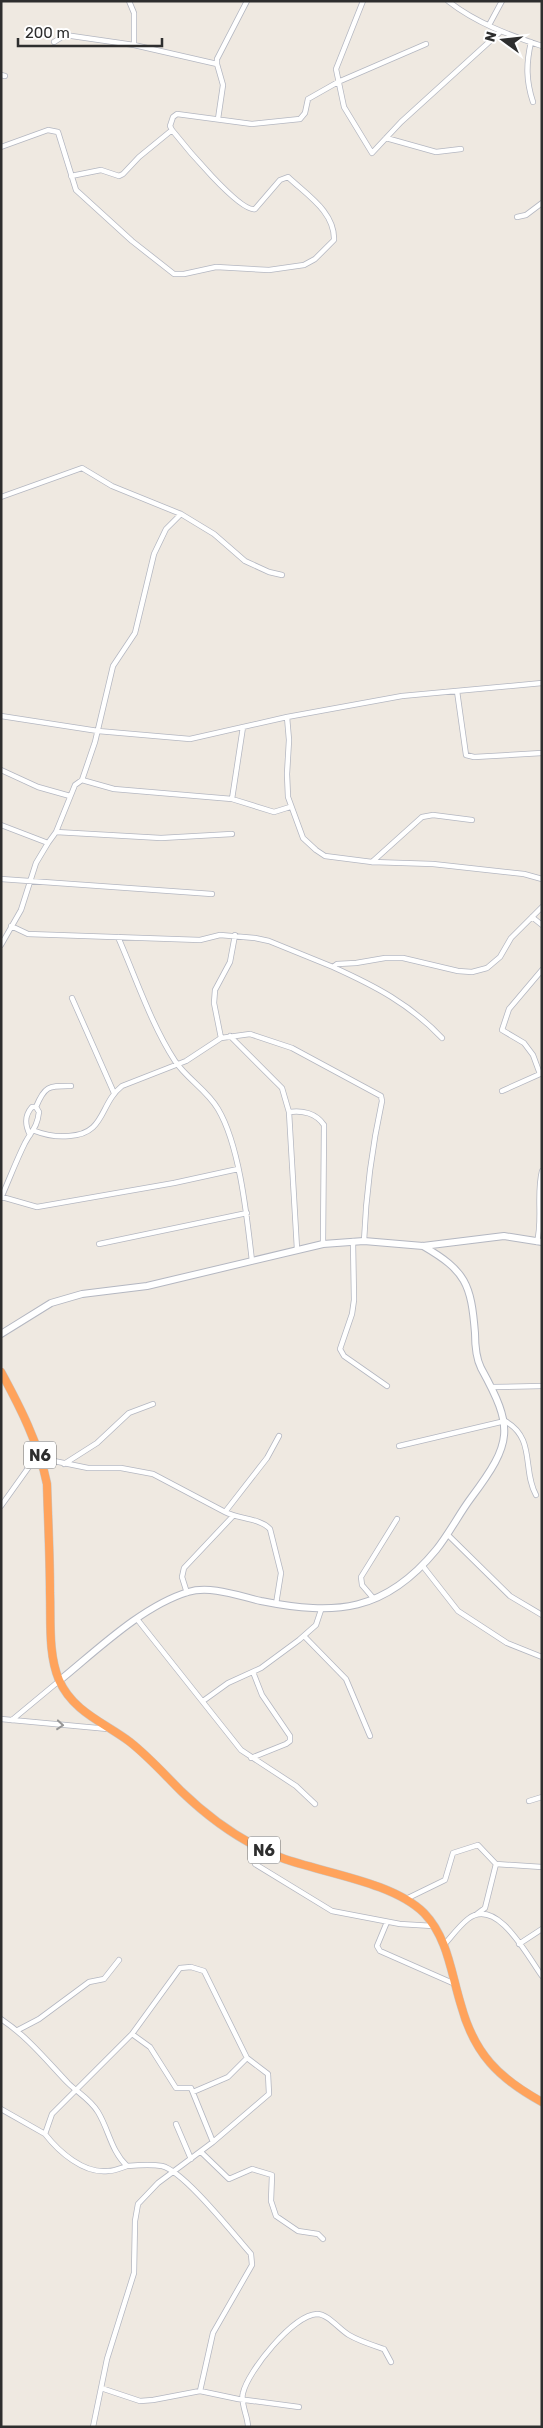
<svg xmlns="http://www.w3.org/2000/svg" width="543" height="2428" viewBox="0 0 543 2428" font-family="Rubik,sans-serif">
<style>
.lines{fill:none;stroke-linecap:round;stroke-linejoin:round}
.street-casing{stroke:#b4b7c1;stroke-width:6}
.secondary-casing{stroke:#b4b7c1;stroke-width:8}
.highway-casing{stroke:#c9c9c9;stroke-width:9}
.street{stroke:#fff;stroke-width:4.5}
.secondary{stroke:#fff;stroke-width:6}
.highway{stroke:#ffa35c;stroke-width:8}
.oneway{stroke:#969696}
.labels{text-anchor:middle;dominant-baseline:central;stroke-width:4;stroke-linejoin:round;paint-order:stroke}
.shield{fill:#fff;stroke:#6d6d6d;stroke-width:1}
.shield-label{font-size:16px;font-weight:bold;fill:#2e2e2e}
</style>
<rect width="100%" height="100%" fill="#efe9e1"/>
<g class="lines">
<defs>
<path id="street" d="M129,1L134,13V45
M363,1L336,69L344,107L372,153L401,122L500,32
M448,1C476,23 509,35 542,46
M489,25L502,1
M54,42L65,35L134,45L217,64
M531,42C526,64 526,81 533,102
M1,75L5,76
M218,119L223,85L217,64V59L247,1
M386,138L436,152L461,149
M1,147L48,130L58,132L76,190L132,241L174,274H184L216,267L269,270L304,265L315,259L334,240C335,212 307,195 288,177L280,180L255,209C240,213 183,144 172,130L170,126L173,117L177,114L252,124L300,119L305,113L308,99L338,82L426,44
M71,176L101,170L119,176L123,174L139,157L172,130
M517,217L526,215L542,203
M1,497L82,468L112,486L181,514L214,534L245,561L269,572L282,575
M457,691L466,755L474,757L542,753
M1,716L98,731L190,739L287,717L402,696L542,683
M287,717L289,740L287,774L288,797L303,838L316,850L325,856L372,862L433,864L524,874L542,879
M1,770L38,787L70,796
M82,780L95,742L113,666L135,633L154,554L166,529L181,514
M232,799L243,727
M1,825L48,843L36,863L21,910L1,945
M56,832L161,838L232,834
M48,843L56,832L75,785L82,780L114,789L232,799L274,812L290,807
M372,862L422,817L433,815L472,820
M1,879L212,894
M532,917L542,925
M11,926L28,934L200,940L220,935L255,938L269,941L333,967L337,964L356,963L385,958H403L458,971L472,972L487,968L500,957L511,938L542,907
M118,937C136,978 151,1024 175,1061C187,1079 207,1090 218,1109C240,1146 247,1218 252,1261
M333,967C375,986 410,1004 442,1038
M72,998L114,1093
M230,1036L282,1088L289,1112L297,1249
M221,1038L214,1003L215,990L230,962L235,935
M502,1091L540,1074L533,1055L524,1043L502,1030L509,1009L542,970
M36,1107C45,1085 49,1086 71,1086
M289,1112C302,1110 316,1113 324,1125L323,1244
M35,1131C45,1135 58,1137 69,1136C106,1134 99,1104 122,1086L186,1061L221,1038L250,1034L292,1048L381,1096L382,1101C372,1147 366,1193 364,1241
M2,1197L37,1207L174,1183L238,1169
M1,1198C9,1180 16,1161 25,1143C32,1130 37,1128 39,1112L36,1107H32C24,1116 25,1125 30,1135
M353,1241L354,1300L352,1314L340,1349L344,1356L387,1386
M537,1242C543,1219 536,1195 542,1171
M99,1244L247,1213
M493,1387L542,1386
M399,1446L505,1421C536,1438 522,1470 536,1495
M64,1464L97,1443L129,1413L153,1404
M1,1506L31,1464L49,1460L88,1468H121L153,1474L225,1512L267,1458L279,1436
M225,1512C238,1519 260,1518 270,1529L281,1573L276,1604
M447,1534L510,1596L542,1615
M422,1565L458,1611L507,1643L542,1657
M187,1593L182,1577L184,1568L233,1516
M374,1599L362,1585L361,1577L397,1519
M137,1619L241,1750L296,1786L315,1804
M304,1636L346,1679L370,1736
M203,1701L228,1683L261,1668L299,1640L316,1625L321,1610
M1,1719L108,1729
M12,1720L59,1681
M251,1758L286,1744L290,1741V1736L262,1695L253,1672
M529,1801L542,1797
M250,1845L255,1864L332,1911L400,1924L433,1926
M406,1899L445,1880L453,1853L478,1845L496,1864
M477,1914L485,1908L496,1864L542,1867
M387,1922L377,1946L380,1951L455,1984
M519,1944L542,1929
M444,1945C452,1936 459,1926 468,1919C497,1896 528,1957 542,1976
M1,2019C28,2037 46,2060 68,2083C78,2093 90,2099 98,2112C109,2130 111,2151 127,2166C138,2165 151,2164 162,2166C184,2171 234,2235 251,2254L252,2265L213,2333L200,2391
M18,2030L39,2019L89,1982L104,1979L119,1960
M132,2034L150,2047L176,2088H191L213,2142
M193,2092L228,2077L247,2058
M1,2109L45,2134
M176,2124L191,2159
M201,2152L229,2179L252,2169L272,2175L271,2201L276,2216L298,2231L318,2234L323,2239
M101,2388L140,2401L153,2400L200,2391L238,2399L299,2407
M93,2427L107,2359L134,2273L135,2221L138,2204L158,2183L213,2142L269,2094L268,2074L247,2058L204,1971L191,1967L180,1968L132,2034L52,2114L45,2134C59,2152 84,2174 108,2171C114,2171 121,2168 127,2166
M248,2427C248,2416 240,2403 243,2393C248,2371 293,2315 317,2314C328,2314 339,2329 349,2335C359,2341 372,2345 384,2349L391,2362"/>
<path id="secondary" d="M1,1334L51,1303L82,1294L147,1286L323,1244L364,1241L423,1246L504,1236L542,1242
M59,1681C96,1651 142,1606 188,1592C210,1585 239,1596 261,1601C336,1616 385,1612 436,1550C449,1534 459,1514 471,1498C513,1442 514,1428 481,1368C476,1358 475,1344 475,1333C471,1284 466,1271 423,1246"/>
<path id="highway" d="M1,1372C20,1407 39,1444 47,1484C48,1520 50,1557 50,1593C51,1621 48,1654 59,1680C73,1712 105,1723 130,1742C149,1757 164,1774 181,1791C211,1820 243,1843 282,1858C323,1873 393,1882 424,1913C448,1938 451,1973 461,2005C474,2053 498,2078 542,2102"/>
</defs>
<use href="#street" class="street-casing"/>
<use href="#secondary" class="secondary-casing"/>
<use href="#highway" class="highway-casing"/>
<use href="#street" class="street"/>
<use href="#secondary" class="secondary"/>
<use href="#highway" class="highway"/>
</g>
<defs><path id="oneway-chevron" d="M-2-3.5L2.5 0L-2 3.5" fill="none" stroke-width="1.6" stroke-linecap="round" stroke-linejoin="round" transform="scale(1.25)"/></defs>
<use class="oneway" href="#oneway-chevron" transform="translate(60 1725) rotate(5)"/>
<g class="labels">
<g class="shield">
<rect x="24" y="1441.5" width="32" height="27" rx="4"/>
<rect x="248" y="1836.5" width="32" height="27" rx="4"/>
</g>
<g class="shield-label">
<text x="40" y="1455">N6</text>
<text x="264" y="1850">N6</text>
</g>
</g>
<rect width="543" height="2428" fill="none" stroke="#2e2e2e" stroke-width="5"/>
<g transform="translate(503 40) rotate(285)" stroke="#ffffff" stroke-width="4" paint-order="stroke">
<path d="M0-4L9 19L0 12L-9 19Z" fill="#2e2e2e"/>
<text y="-8" font-size="14" font-weight="bold" text-anchor="middle" fill="#2e2e2e">N</text>
</g>
<path d="M18 38v8h144v-8" fill="none" stroke="#2e2e2e" stroke-width="2.5"/>
<text x="25" y="38" font-size="15" fill="#2e2e2e" stroke="#ffffff" stroke-width="4" paint-order="stroke">200 m</text>
</svg>
